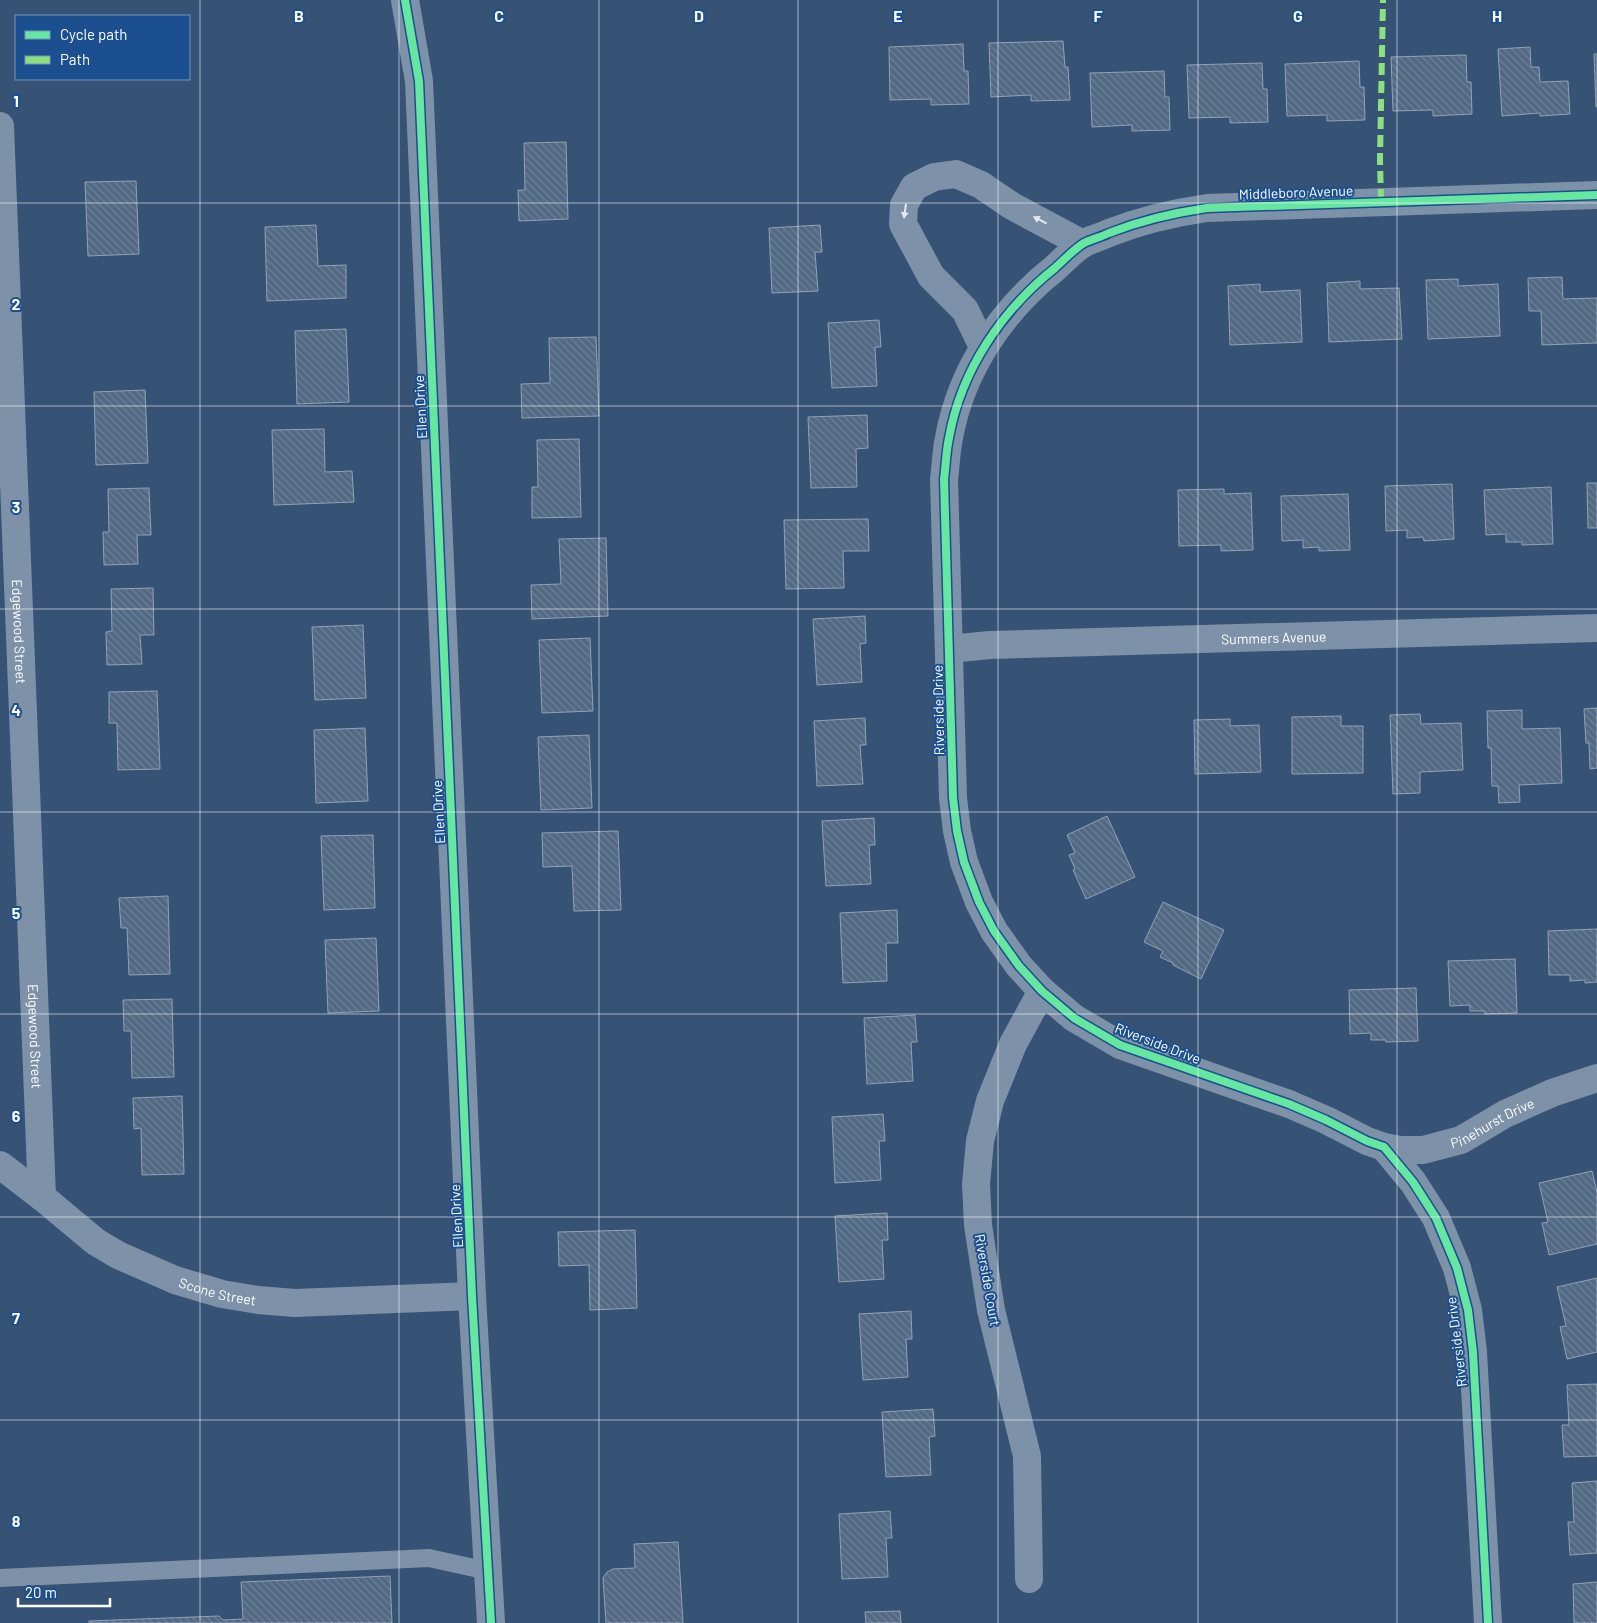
<svg xmlns="http://www.w3.org/2000/svg" width="1597" height="1623" viewBox="0 0 1597 1623" font-family="Barlow,sans-serif">
<style>
.building{fill:url(#building-back-hatch);stroke:#92a2b6}
.lines{fill:none;stroke-linecap:round;stroke-linejoin:round}
.service{stroke:#7d92a8;stroke-width:18}
.minor{stroke:#7d92a8;stroke-width:28}
.quiet{stroke:#8de07e;stroke-width:6;stroke-dasharray:12 6;stroke-linecap:butt}
.cycleway-casing{stroke:#1b4f8f;stroke-width:11}
.cycleway{stroke:#66e7a1;stroke-width:8}
.oneway{fill:#e5e9ee}
.grid{fill:none;stroke:#fff;stroke-width:1;stroke-opacity:0.55}
.labels{text-anchor:middle;dominant-baseline:central;stroke-width:4;stroke-linejoin:round;paint-order:stroke}
.street-label{font-size:14px;fill:#fff;stroke:#1b4f8f}
.grid-label{font-size:16px;text-anchor:middle;font-weight:bold;fill:#fff;stroke:#1b4f8f;stroke-width:4;stroke-linejoin:round;paint-order:stroke}
</style>
<defs>
<pattern id="building-back-hatch" width="6" height="6" patternUnits="userSpaceOnUse" patternTransform="scale(1.25)"><rect width="6" height="6" fill="#526984"/><path d="M-1 5l2 2M0 0l6 6M5-1l2 2" fill="none" stroke="#6c8096"/></pattern>
</defs>
<rect width="100%" height="100%" fill="#365274"/>
<path class="building" d="M1063,41L1065,67H1068L1070,100L1031,101V95L991,97L989,43Z
M963,44L964,71H968L969,104L931,105V99L890,100L889,47Z
M1530,47L1531,67H1539L1540,82L1568,81L1570,114L1540,116V113L1502,116L1498,49Z
M1594,54H1597V107H1596Z
M1466,55L1467,82H1471L1472,114L1433,116V110L1393,111L1391,57Z
M1359,61L1360,87H1364L1365,120L1327,121V115L1287,116L1285,64Z
M1262,63L1263,89H1267L1268,122L1230,123V117L1189,118L1187,65Z
M1164,71L1165,97H1169L1170,130L1132,131V125L1092,127L1090,73Z
M566,142L568,219L519,221L518,190H525L524,143Z
M136,181L139,254L88,256L85,182Z
M316,225L318,266L346,265V298L267,301L265,227Z
M820,225L822,252H815L818,291L772,293L769,228Z
M1562,277L1563,299L1597,298V343L1542,345L1541,311H1529L1528,278Z
M1458,279V286L1498,284L1500,336L1428,339L1426,280Z
M1360,281V289L1399,288L1402,339L1329,342L1327,283Z
M1260,284V292L1300,290L1302,342L1230,345L1228,286Z
M879,320L881,347H875L877,386L832,388L828,323Z
M346,329L349,402L297,404L295,331Z
M596,337L599,416L522,418L521,384L550,383L549,338Z
M145,390L148,463L96,465L94,392Z
M867,415L868,448L856,449L857,487L811,488L808,417Z
M324,429L325,472L352,471L354,502L274,505L272,430Z
M579,439L581,517L532,518V487H538L537,440Z
M1587,483H1597V528H1588Z
M1452,484L1454,539L1424,541L1423,537L1407,538V530L1386,531L1385,486Z
M1551,487L1553,544L1522,545V542H1506V534L1486,535L1484,490Z
M149,488L151,535H137L138,564L104,565L103,532H109L108,489Z
M1224,489V494L1251,493L1253,550L1221,551V545L1179,546L1178,490Z
M1348,494L1350,550L1319,551V547L1303,548V540L1282,541L1281,496Z
M868,519L869,551H843L844,588L786,589L784,520Z
M606,538L608,616L532,619L531,585L561,584L559,539Z
M153,588L154,635H140L142,664L107,665L106,632L112,631L111,589Z
M865,616L866,643L860,644L862,682L817,685L813,619Z
M363,625L366,698L315,700L312,627Z
M590,638L593,711L542,713L539,640Z
M157,691L160,769L118,770L117,723H109V692Z
M1597,708V768L1590,769L1589,743H1586L1584,709Z
M1522,710V729L1560,728L1562,783L1519,785L1520,802L1499,803L1498,786H1492L1491,748H1488L1487,711Z
M1420,714L1421,724L1461,723L1463,770L1420,772V793L1393,794L1390,715Z
M1341,716V726H1363V773L1292,774V717Z
M865,718L866,745H860L863,784L817,786L814,721Z
M1230,719V726L1259,725L1261,772L1195,774L1194,720Z
M365,728L368,801L316,803L314,730Z
M589,735L592,808L541,810L538,737Z
M1107,816L1135,877L1086,899L1073,870L1075,869L1069,855L1075,853L1067,835Z
M874,818L875,845H869L871,884L826,886L822,821Z
M618,831L621,910L574,911L572,866L543,867L542,833Z
M373,835L375,908L324,910L321,836Z
M168,896L170,974L129,975L127,928H121L119,898Z
M1163,902L1224,930L1201,979L1173,965V963L1160,957L1163,951L1144,942Z
M897,910L898,943H886L887,981L843,983L840,913Z
M1597,929V982L1585,983V980L1570,981V975H1549L1548,931Z
M376,938L379,1011L328,1013L325,940Z
M1515,959L1517,1013L1485,1014V1011H1470V1005L1450,1006L1448,961Z
M1416,988L1418,1041L1386,1042V1040H1371V1033L1350,1034L1349,990Z
M172,999L174,1077L132,1078L131,1031H124L123,1000Z
M915,1015L917,1042H911L913,1081L867,1084L864,1018Z
M182,1096L184,1174L142,1175L141,1128L134,1129L133,1098Z
M883,1114L885,1141H879L881,1180L835,1183L832,1117Z
M1592,1171L1597,1192V1244L1549,1255L1542,1223L1548,1222L1539,1183Z
M887,1213L888,1240H882L884,1279L839,1282L835,1216Z
M635,1230L637,1308L590,1310L589,1265L559,1266L558,1232Z
M1597,1278V1352L1567,1359L1560,1327L1566,1326L1557,1287Z
M911,1311L912,1339H906L908,1377L863,1380L859,1314Z
M1597,1384V1456L1564,1457L1562,1425H1569L1567,1385Z
M933,1409L935,1436L929,1437L931,1475L886,1477L882,1412Z
M1597,1481V1553L1570,1555L1568,1522H1574L1572,1483Z
M890,1511L892,1538H886L888,1577L842,1579L839,1514Z
M678,1542L683,1623H606L603,1578L607,1572L613,1569L635,1568L634,1544Z
M390,1576L392,1623H89V1621L219,1616L223,1620L243,1619L241,1582Z
M1597,1582V1623H1574L1573,1584Z
M900,1611L901,1623H866L865,1612Z"/>
<g class="lines">
<path class="service" d="M0,1578L429,1558L488,1571"/>
<g class="minor">
<path d="M405,0L419,81L472,1296L491,1623"/>
<path id="s1" d="M0,126L42,1197"/>
<path d="M983,347L965,310L931,276L903,224L904,205L914,187L934,177L956,174L981,185L1012,206L1083,244"/>
<path id="s2" d="M949,649L990,645L1597,628"/>
<path id="s3" d="M1384,1147L1401,1150H1423L1461,1140L1505,1114L1552,1093L1597,1078"/>
<path id="s4" d="M0,1165L42,1197L96,1242L118,1255L175,1280L222,1294L258,1300L295,1303L472,1296"/>
<path d="M1029,1579L1027,1456L991,1310L978,1225L976,1184L980,1141L990,1101L1013,1044L1042,991"/>
<path d="M1488,1623L1473,1352L1468,1310L1457,1268L1436,1218L1413,1182L1384,1147L1367,1141L1326,1120L1289,1104L1120,1045L1074,1018L1042,991L1019,966L994,931L979,902L964,862L957,831L953,798L944,479C946,465 946,451 949,438C961,370 1002,310 1055,268C1064,260 1074,249 1084,243C1092,239 1101,237 1109,233C1142,220 1172,213 1207,208L1597,195"/>
</g>
<path class="quiet" d="M1381,201L1380,159L1383,0"/>
<defs>
<path id="cycleway" d="M405,0L419,81L472,1296L491,1623
M1488,1623L1473,1352L1468,1310L1457,1268L1436,1218L1413,1182L1384,1147L1367,1141L1326,1120L1289,1104L1120,1045L1074,1018L1042,991L1019,966L994,931L979,902L964,862L957,831L953,798L944,479C946,465 946,451 949,438C961,370 1002,310 1055,268C1064,260 1074,249 1084,243C1092,239 1101,237 1109,233C1142,220 1172,213 1207,208L1597,195"/>
</defs>
<use href="#cycleway" class="cycleway-casing"/>
<use href="#cycleway" class="cycleway"/>
</g>
<defs><path id="oneway-solid" d="M-6-.8H1V-3.2L6.5 0L1 3.2V.8H-6Z" transform="scale(1.25)"/></defs>
<g class="oneway">
<use href="#oneway-solid" transform="translate(905 211) rotate(98)"/>
<use href="#oneway-solid" transform="translate(1040 220) rotate(-152)"/>
</g>
<path class="grid" d="M200,0V1623M399,0V1623M599,0V1623M798,0V1623M998,0V1623M1198,0V1623M1397,0V1623M0,203H1597M0,406H1597M0,609H1597M0,812H1597M0,1014H1597M0,1217H1597M0,1420H1597"/>
<g class="labels">
<g class="street-label">
<text transform="translate(1296 192) rotate(-2)">Middleboro Avenue</text>
<text transform="translate(420 407) rotate(-93)">Ellen Drive</text>
<text stroke="none"><textPath href="#s1" startOffset="506">Edgewood Street</textPath></text>
<text stroke="none"><textPath href="#s2" startOffset="325">Summers Avenue</textPath></text>
<text transform="translate(938 710) rotate(-91)">Riverside Drive</text>
<text transform="translate(438 812) rotate(-93)">Ellen Drive</text>
<text stroke="none"><textPath href="#s1" startOffset="911">Edgewood Street</textPath></text>
<text transform="translate(1158 1043) rotate(21)">Riverside Drive</text>
<text stroke="none"><textPath href="#s3" startOffset="114">Pinehurst Drive</textPath></text>
<text transform="translate(456 1216) rotate(-93)">Ellen Drive</text>
<text transform="translate(988 1280) rotate(80)">Riverside Court</text>
<text stroke="none"><textPath href="#s4" startOffset="255">Scone Street</textPath></text>
<text transform="translate(1456 1342) rotate(-97)">Riverside Drive</text>
</g>
</g>
<g class="grid-label">
<text x="299" y="22">B</text>
<text x="499" y="22">C</text>
<text x="699" y="22">D</text>
<text x="898" y="22">E</text>
<text x="1098" y="22">F</text>
<text x="1298" y="22">G</text>
<text x="1497" y="22">H</text>
<text x="16" y="107">1</text>
<text x="16" y="310">2</text>
<text x="16" y="513">3</text>
<text x="16" y="716">4</text>
<text x="16" y="919">5</text>
<text x="16" y="1122">6</text>
<text x="16" y="1324">7</text>
<text x="16" y="1527">8</text>
</g>
<rect x="15" y="15" width="175" height="65" fill="#1b4f8f" stroke="#7695bc"/>
<rect x="25" y="31" width="25" height="8" fill="#66e7a1" stroke="#7695bc"/>
<text x="60" y="40" font-size="15" fill="#ffffff">Cycle path</text>
<rect x="25" y="56" width="25" height="8" fill="#8de07e" stroke="#7695bc"/>
<text x="60" y="65" font-size="15" fill="#ffffff">Path</text>
<path d="M18 1598v8h92v-8" fill="none" stroke="#ffffff" stroke-width="2.5"/>
<text x="25" y="1598" font-size="15" fill="#ffffff" stroke="#1b4f8f" stroke-width="4" paint-order="stroke">20 m</text>
</svg>
